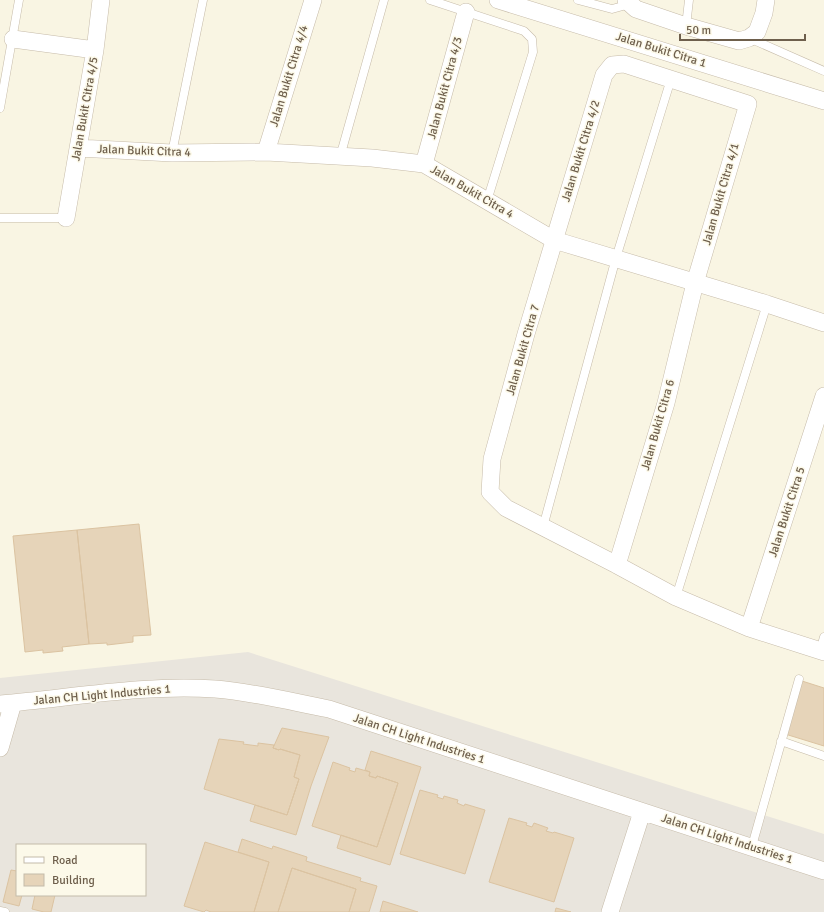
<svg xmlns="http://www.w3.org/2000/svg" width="824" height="912" viewBox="0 0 824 912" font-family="Signika,sans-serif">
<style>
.industrial{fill:#e9e5dd;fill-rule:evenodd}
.building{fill:#e6d4b9;stroke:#dbc3a1}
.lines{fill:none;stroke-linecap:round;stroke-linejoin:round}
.lane-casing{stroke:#c6bba9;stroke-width:9}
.street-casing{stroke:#c6bba9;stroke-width:18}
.lane{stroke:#fff;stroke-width:8}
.street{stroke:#fff;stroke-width:17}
.labels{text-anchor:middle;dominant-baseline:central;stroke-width:3;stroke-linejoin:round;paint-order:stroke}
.street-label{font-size:12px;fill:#6e5f4c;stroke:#fcf9e9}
</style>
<rect width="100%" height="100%" fill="#f9f5e3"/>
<path class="industrial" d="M248,652L824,834V912H0V678ZM17,845H145V895H17Z"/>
<path class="building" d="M139,524L151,635L133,636V642L107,645V643L89,644L77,530Z
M77,530L89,644L62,647L63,651L43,653V650L25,652L13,536Z
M802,681L824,688V746L785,734Z
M282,728L329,737L311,786L296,835L250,821L255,805L287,815L299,779L294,777L300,755L280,749L279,750L273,748Z
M219,739L244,742L243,744L258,746V743L274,745L273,748L279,750L280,749L300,755L294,777L299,779L287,815L204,789Z
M371,751L421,767L390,865L337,848L341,835L377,847L398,783L377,776L376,778L369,776L370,772L365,770Z
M333,762L350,768L349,770L355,772L356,768L370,772L369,776L376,778L377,776L398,783L377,847L312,826Z
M420,790L438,795L437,797L443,799L444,796L458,800L457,803L464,806L465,804L485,810L465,874L400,854Z
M509,818L527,823L526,825L532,827L534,823L548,828L546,831L553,833L554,832L574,838L554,902L489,882Z
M242,839L272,849L273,846L307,857L306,861L361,878L360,881L377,886L369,912H349L356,889L292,868L278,912H254L269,862L238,852Z
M205,842L269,862L254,912H211L206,910L204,912L184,906Z
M292,868L356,889L349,912H278Z
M11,870L17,871V895H22L19,906L3,902Z
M35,895H55L51,912H44L32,909Z
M383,901L418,912H380Z
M556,908L571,912H555Z"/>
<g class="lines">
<defs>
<path id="lane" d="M430,0L524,31L532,39L533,52L487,201
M578,0L612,9L630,4
M686,26L689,0
M749,38L824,71
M0,108L19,0
M172,153L203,0
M340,157L384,0
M0,218H66
M543,527L616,258L671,79
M676,597L767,304
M820,651L824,637
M781,741L824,756
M752,846L799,679
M0,911L5,912"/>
<path id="street" d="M498,0L824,101
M626,0L636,9L686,26L739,41L749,38L757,32L764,13L766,0
M13,39L95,50
M78,148L172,153L266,152L372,158L424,164L554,240L767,304L824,323
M266,152L313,0
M424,164L466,12
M66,218L95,50L101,0
M617,565L666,403L695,283L748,104L624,64L612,65L604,75L526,334L492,459L490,492L506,508L617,565L676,597L749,628L824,652
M749,628L824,396
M0,704C71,698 144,684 215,689C254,692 292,702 329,709L824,871
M0,748L13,703
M610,912L642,812"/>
</defs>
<use href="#lane" class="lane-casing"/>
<use href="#street" class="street-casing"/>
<use href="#lane" class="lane"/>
<use href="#street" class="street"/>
</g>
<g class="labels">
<g class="street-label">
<text transform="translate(661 50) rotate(17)">Jalan Bukit Citra 1</text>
<text transform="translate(289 76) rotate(-73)">Jalan Bukit Citra 4/4</text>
<text transform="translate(445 88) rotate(-75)">Jalan Bukit Citra 4/3</text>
<text transform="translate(85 109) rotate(-80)">Jalan Bukit Citra 4/5</text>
<text transform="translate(144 151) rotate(2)">Jalan Bukit Citra 4</text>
<text transform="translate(581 151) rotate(-73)">Jalan Bukit Citra 4/2</text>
<text transform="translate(472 192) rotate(30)">Jalan Bukit Citra 4</text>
<text transform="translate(721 194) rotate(-74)">Jalan Bukit Citra 4/1</text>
<text transform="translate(523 350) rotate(-74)">Jalan Bukit Citra 7</text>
<text transform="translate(658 425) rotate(-74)">Jalan Bukit Citra 6</text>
<text transform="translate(787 512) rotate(-72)">Jalan Bukit Citra 5</text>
<text transform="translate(102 695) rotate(-5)">Jalan CH Light Industries 1</text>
<text transform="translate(419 739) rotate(18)">Jalan CH Light Industries 1</text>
<text transform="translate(727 839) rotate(18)">Jalan CH Light Industries 1</text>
</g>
</g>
<rect x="16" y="844" width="130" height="52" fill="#fcf9e9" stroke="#c3bbaa"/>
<rect x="24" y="857" width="20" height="6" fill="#ffffff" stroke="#c3bbaa"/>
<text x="52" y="864" font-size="12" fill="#6e5f4c">Road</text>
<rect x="24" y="874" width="20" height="12" fill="#e6d4b9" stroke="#c3bbaa"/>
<text x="52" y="884" font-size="12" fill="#6e5f4c">Building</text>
<path d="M680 34v6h125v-6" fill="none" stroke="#6e5f4c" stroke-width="2"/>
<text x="686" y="34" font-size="12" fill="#6e5f4c" stroke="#fcf9e9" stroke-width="3" paint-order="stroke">50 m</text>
</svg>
